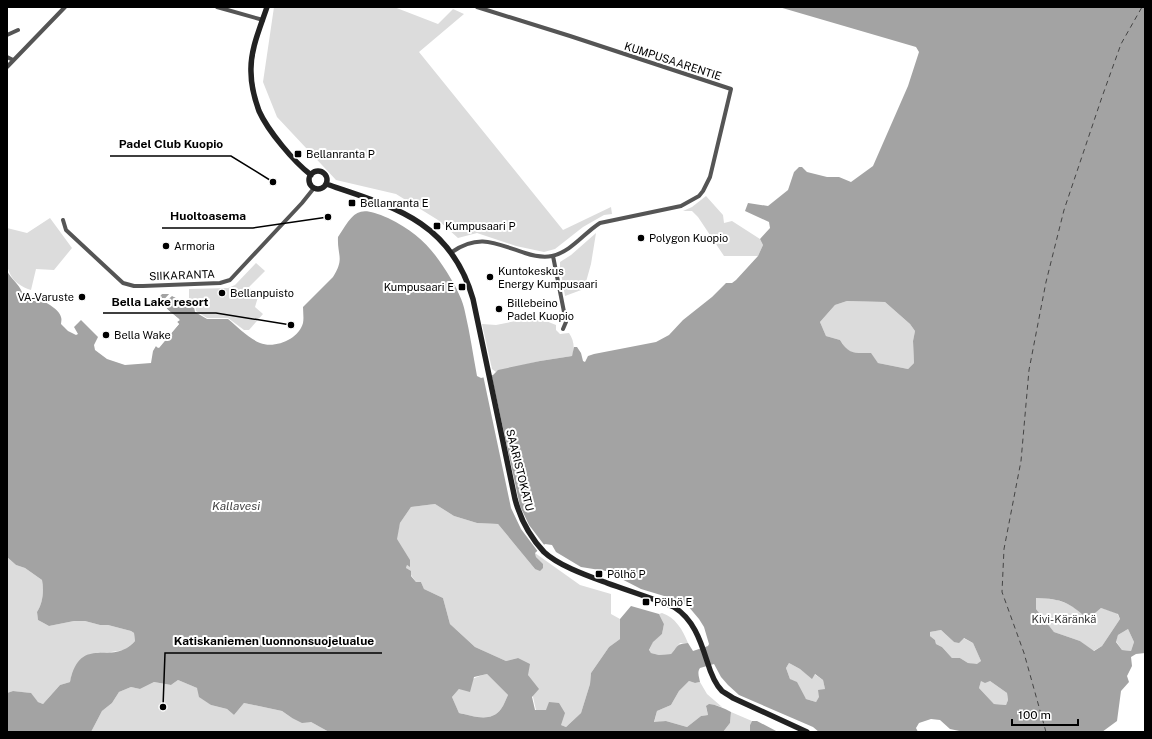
<svg xmlns="http://www.w3.org/2000/svg" width="1152" height="739" viewBox="0 0 1152 739" font-family="'Public Sans',sans-serif">
<style>
.green{fill:#dcdcdc}
.water{fill:#a3a3a3;fill-rule:evenodd}
.pier{fill:#fff}
.lines{fill:none;stroke-linecap:round;stroke-linejoin:round}
.ferry{stroke:#444;stroke-width:1;stroke-dasharray:5 4;stroke-linecap:butt}
.street{stroke:#555;stroke-width:4}
.secondary{stroke:#222;stroke-width:5.5}
.poi-dot{fill:#000;stroke:#fff;stroke-width:1.5}
.labels{text-anchor:middle;dominant-baseline:central;stroke-width:4;stroke-linejoin:round;paint-order:stroke}
.street-label{font-size:11px;fill:#000;stroke:#fff}
.poi-label{font-size:11px;fill:#000;stroke:#fff;text-anchor:start}
.park-label{font-size:11px;fill:#333;stroke:#fff}
.water-label{font-size:12px;font-style:italic;fill:#444;stroke:#fff}
.leader{fill:none;stroke:#000;stroke-width:1.5}
.callout-dot{fill:#000;stroke:#fff;stroke-width:1.5}
.callout-label{font-size:12px;text-anchor:middle;font-weight:bold;fill:#000;stroke:#fff;stroke-width:4;stroke-linejoin:round;paint-order:stroke}
</style>
<rect width="100%" height="100%" fill="#fff"/>
<path class="green" d="M274,7H394L438,24L453,9L464,14L419,52L563,230L611,207L612,214L604,215L583,227L555,249L544,252L516,246L477,233L458,238L438,220L396,194L336,180L277,117L263,82Z
M706,196L723,215L724,223L732,221L760,239L763,245L758,256H724L698,217L692,211H683L692,207Z
M50,218L72,248L54,270L36,269L31,290C0,280 7,256 7,228L27,233Z
M596,233L591,264L584,289L565,296L560,268V262L571,255Z
M256,263L265,271L249,287L258,297L255,307L263,314L249,330H244L228,318H207L196,311L195,305L189,303V289L228,288L235,285Z
M847,301L885,302L910,324L915,331L913,341L914,363L908,369L878,363L871,354C854,353 849,355 840,340L826,336L820,322L835,305Z
M526,319L546,321L556,325V330L560,334L569,333C574,340 575,349 572,356L540,361L496,372L492,369L482,324L496,325Z
M435,504L454,516L477,523L498,524L535,569L539,561L536,557L535,553L580,585L611,594V614L620,619V639L609,647L591,673L590,684L581,713L566,727L561,725L546,710H536L528,675L518,658L506,661L475,647L450,624L443,598L424,589L421,582H416L406,568L407,565L409,566L396,539L400,523L411,507Z
M7,557L16,565L25,568L42,580C44,590 43,603 37,612L38,620L49,626L74,621H85L100,625H108L131,631L134,633L135,641L125,650L104,653L72,674L70,682L60,685L43,704L38,702L30,693L13,691L7,693Z
M1036,598C1062,599 1068,602 1088,618L1101,608L1117,613L1120,619L1102,646L1093,651L1080,641L1054,632L1036,609Z
M662,613C675,617 683,630 688,643H680L671,654L659,655L651,653L649,651L653,641L662,634L664,624L659,614Z
M1128,629L1134,642L1131,651L1122,650L1116,641L1118,635Z
M941,630L954,642L963,638L973,643L981,661L977,665L968,663L960,658H952L942,647L936,644L935,640L930,636V632Z
M789,663L800,669L812,678L814,674L823,680L825,689L816,702L806,699L790,679L786,668Z
M487,674L508,695C506,699 504,705 501,709C491,723 473,716 459,713L452,697C463,684 470,678 487,674Z
M178,680L197,688L211,705L227,709L234,715L244,703L282,711L292,718L311,722L329,732H91L102,711L112,703L119,692L131,687L140,689L154,682L171,685Z
M981,680L990,681L1007,693L1008,700L1006,705L994,704L979,688Z
M689,681L695,683L700,682L707,694L722,707L715,705L706,707L708,715L701,716L687,727L666,721L654,723L657,711L671,705L679,691Z
M731,712L752,721L750,725V732H723L730,723Z"/>
<path class="water" d="M779,7H1145V653L1136,654L1131,657L1132,666L1127,676L1129,682L1121,691L1117,721L1102,732H964L950,729L940,720L931,719L919,723L916,728L918,732H819L813,727L739,695L728,685L721,677L714,664L700,668C697,672 699,677 700,682L695,683L689,681L679,691L671,705L657,711L654,722L666,721L687,727L701,716L708,715L706,706L709,704C717,705 724,708 731,712L730,723L723,732H329L311,722L302,723L292,718L282,711L244,703L234,715L227,709L211,705L199,697L197,688L178,680L171,685L154,682L140,689L131,687L119,692L112,703L102,711L91,732H7V693L13,691L31,693L38,702L43,704L60,685L70,682C81,632 112,668 135,641L134,633L131,631L108,625H100L85,621H74L49,626L38,620L37,612C43,603 44,590 42,580L25,568L16,565L7,557V271C11,279 19,284 22,292C32,296 59,306 61,317C62,320 61,322 61,324L68,331L76,335L78,334L74,327L81,320L98,337L94,345L95,350L107,359L125,365L151,363L153,351L156,346L158,348L179,324L177,322L179,319L168,310L163,304L157,300L162,294H169L194,307L195,312L207,319H228C238,327 248,338 260,343C275,349 299,339 303,323C304,318 303,312 303,307L333,277C345,258 337,256 338,237C354,212 357,204 388,218C419,233 434,250 451,279C457,289 463,301 465,312C470,333 473,355 477,376L481,378L493,375L498,370L540,361L572,356L574,347H577L581,353L583,361L585,362L588,356L594,354L656,342L669,335L683,320L712,297L726,283H732L736,280L758,256L763,245L760,239L770,228L769,222L745,211L748,203L768,206L788,190L794,172L799,167H802L807,172L827,177H839L851,182L873,166L908,86L919,52L916,47ZM847,301L885,302L910,324L915,331L913,341L914,363L908,369L878,363L871,353C855,353 849,355 840,340L826,336L820,322L835,305ZM435,504L454,516L477,523L498,524L535,569L540,571L543,568V564L536,557L535,553L545,544L552,545L556,552L581,567L606,571L641,589L674,599L688,606L699,619L704,627L709,644L708,646L693,651L688,643C675,644 678,647 671,654L659,655L651,653L649,650L653,642L662,634L664,624L659,614L631,606L620,619V639L609,647L591,673L590,684L581,713L566,727L561,725L565,713L559,703L549,702L546,710H535L532,697L539,689L528,675L530,664L518,658L506,661L475,647L450,624L443,598L424,589L421,582H416L411,576V571L406,568L407,565L410,567V560L397,539L400,523L411,507ZM1036,598C1063,599 1068,602 1088,619L1101,608L1118,614L1120,619L1102,646L1094,651L1080,641L1054,632L1036,609ZM1128,629L1134,642L1131,651L1122,650L1116,642L1118,635ZM941,630L954,642L959,643L964,638L973,643L981,661L977,664L968,663L960,658H952L942,647L936,644L935,640L930,636V632ZM789,663L800,669L812,679L815,674L823,680L825,689L818,690L819,697L816,702L806,699L797,682L790,679L786,668ZM487,674L508,695C506,699 504,705 501,709C491,723 473,716 459,713L452,697L459,689L470,692L474,677ZM981,681L985,683L990,681L1007,693L1008,700L1006,705L994,704L979,688Z
M752,721H757L778,732H750V725Z"/>
<path class="pier" d="M170,293L195,305L194,307L172,296L163,304L168,310L180,320L177,322L179,324L159,348L156,346L157,345L158,346L177,324V320L166,312L163,307L159,305Z
M491,373L520,506L529,525L545,546L539,553L521,529L511,508L483,375Z"/>
<g class="lines">
<path class="ferry" d="M1046,732L1024,653L1002,592L1004,549L1021,461L1029,370L1046,282L1064,210L1102,97L1121,44L1142,7"/>
<path class="street" d="M217,7L263,20
M7,35L18,30
M7,57L13,60
M7,67L65,7
M63,220L66,230L123,283L134,286H143L220,283L230,280L302,203L314,188
M452,252C480,233 496,244 525,253C534,256 542,258 552,256C571,252 584,233 600,223L681,206L699,196L703,191L710,177L731,89L570,36L477,7
M553,256L566,322L563,329"/>
<path class="secondary" d="M267,7C260,28 250,50 251,72C251,84 255,100 259,111C268,131 294,162 311,175
M309 180a9 9 0 1 1 18 0a9 9 0 1 1-18 0Z
M326,184C395,207 451,222 473,299L515,499C520,518 530,537 544,552C559,566 588,576 607,583C629,591 652,598 674,607C693,619 700,639 707,661C710,671 714,683 722,691C725,693 729,695 733,698L807,732"/>
</g>
<g class="poi-dot">
<rect x="294" y="150" width="8" height="8" rx="2"/>
<rect x="348" y="199" width="8" height="8" rx="2"/>
<rect x="433" y="222" width="8" height="8" rx="2"/>
<circle cx="641" cy="238" r="4"/>
<circle cx="166" cy="246" r="4"/>
<circle cx="490" cy="277" r="4"/>
<rect x="458" y="283" width="8" height="8" rx="2"/>
<circle cx="222" cy="293" r="4"/>
<circle cx="82" cy="297" r="4"/>
<circle cx="499" cy="309" r="4"/>
<circle cx="106" cy="335" r="4"/>
<rect x="595" y="570" width="8" height="8" rx="2"/>
<rect x="642" y="598" width="8" height="8" rx="2"/>
</g>
<g class="labels">
<g class="street-label">
<text transform="translate(673 61) rotate(18)">KUMPUSAARENTIE</text>
<text transform="translate(182 275) rotate(-2)">SIIKARANTA</text>
<text transform="translate(520 470) rotate(76)">SAARISTOKATU</text>
</g>
<g class="poi-label">
<text x="306" y="154">Bellanranta P</text>
<text x="360" y="203">Bellanranta E</text>
<text x="445" y="226">Kumpusaari P</text>
<text x="649" y="238">Polygon Kuopio</text>
<text x="174" y="246">Armoria</text>
<text x="498" y="271">Kuntokeskus<tspan x="498" dy="13">Energy Kumpusaari</tspan></text>
<text x="454" y="287" text-anchor="end">Kumpusaari E</text>
<text x="230" y="293">Bellanpuisto</text>
<text x="74" y="297" text-anchor="end">VA-Varuste</text>
<text x="507" y="303">Billebeino<tspan x="507" dy="13">Padel Kuopio</tspan></text>
<text x="114" y="335">Bella Wake</text>
<text x="607" y="574">Pölhö P</text>
<text x="654" y="602">Pölhö E</text>
</g>
<g class="park-label">
<text x="1064" y="619">Kivi-Käränkä</text>
</g>
<g class="water-label">
<text x="236" y="506">Kallavesi</text>
</g>
</g>
<path class="leader" d="M273 182L231 156H110M328 217L253 228H162M291 325L216 313H103M163 707L165 653H382"/>
<g class="callout-dot">
<circle cx="273" cy="182" r="4"/>
<circle cx="328" cy="217" r="4"/>
<circle cx="291" cy="325" r="4"/>
<circle cx="163" cy="707" r="4"/>
</g>
<g class="callout-label">
<text x="171" y="148">Padel Club Kuopio</text>
<text x="208" y="220">Huoltoasema</text>
<text x="160" y="306">Bella Lake resort</text>
<text x="274" y="645">Katiskaniemen luonnonsuojelualue</text>
</g>
<rect width="1152" height="739" fill="none" stroke="#000000" stroke-width="16"/>
<path d="M1012 719v6h66v-6" fill="none" stroke="#000000" stroke-width="2"/>
<text x="1018" y="719" font-size="12" fill="#000000" stroke="#ffffff" stroke-width="3" paint-order="stroke">100 m</text>
</svg>
